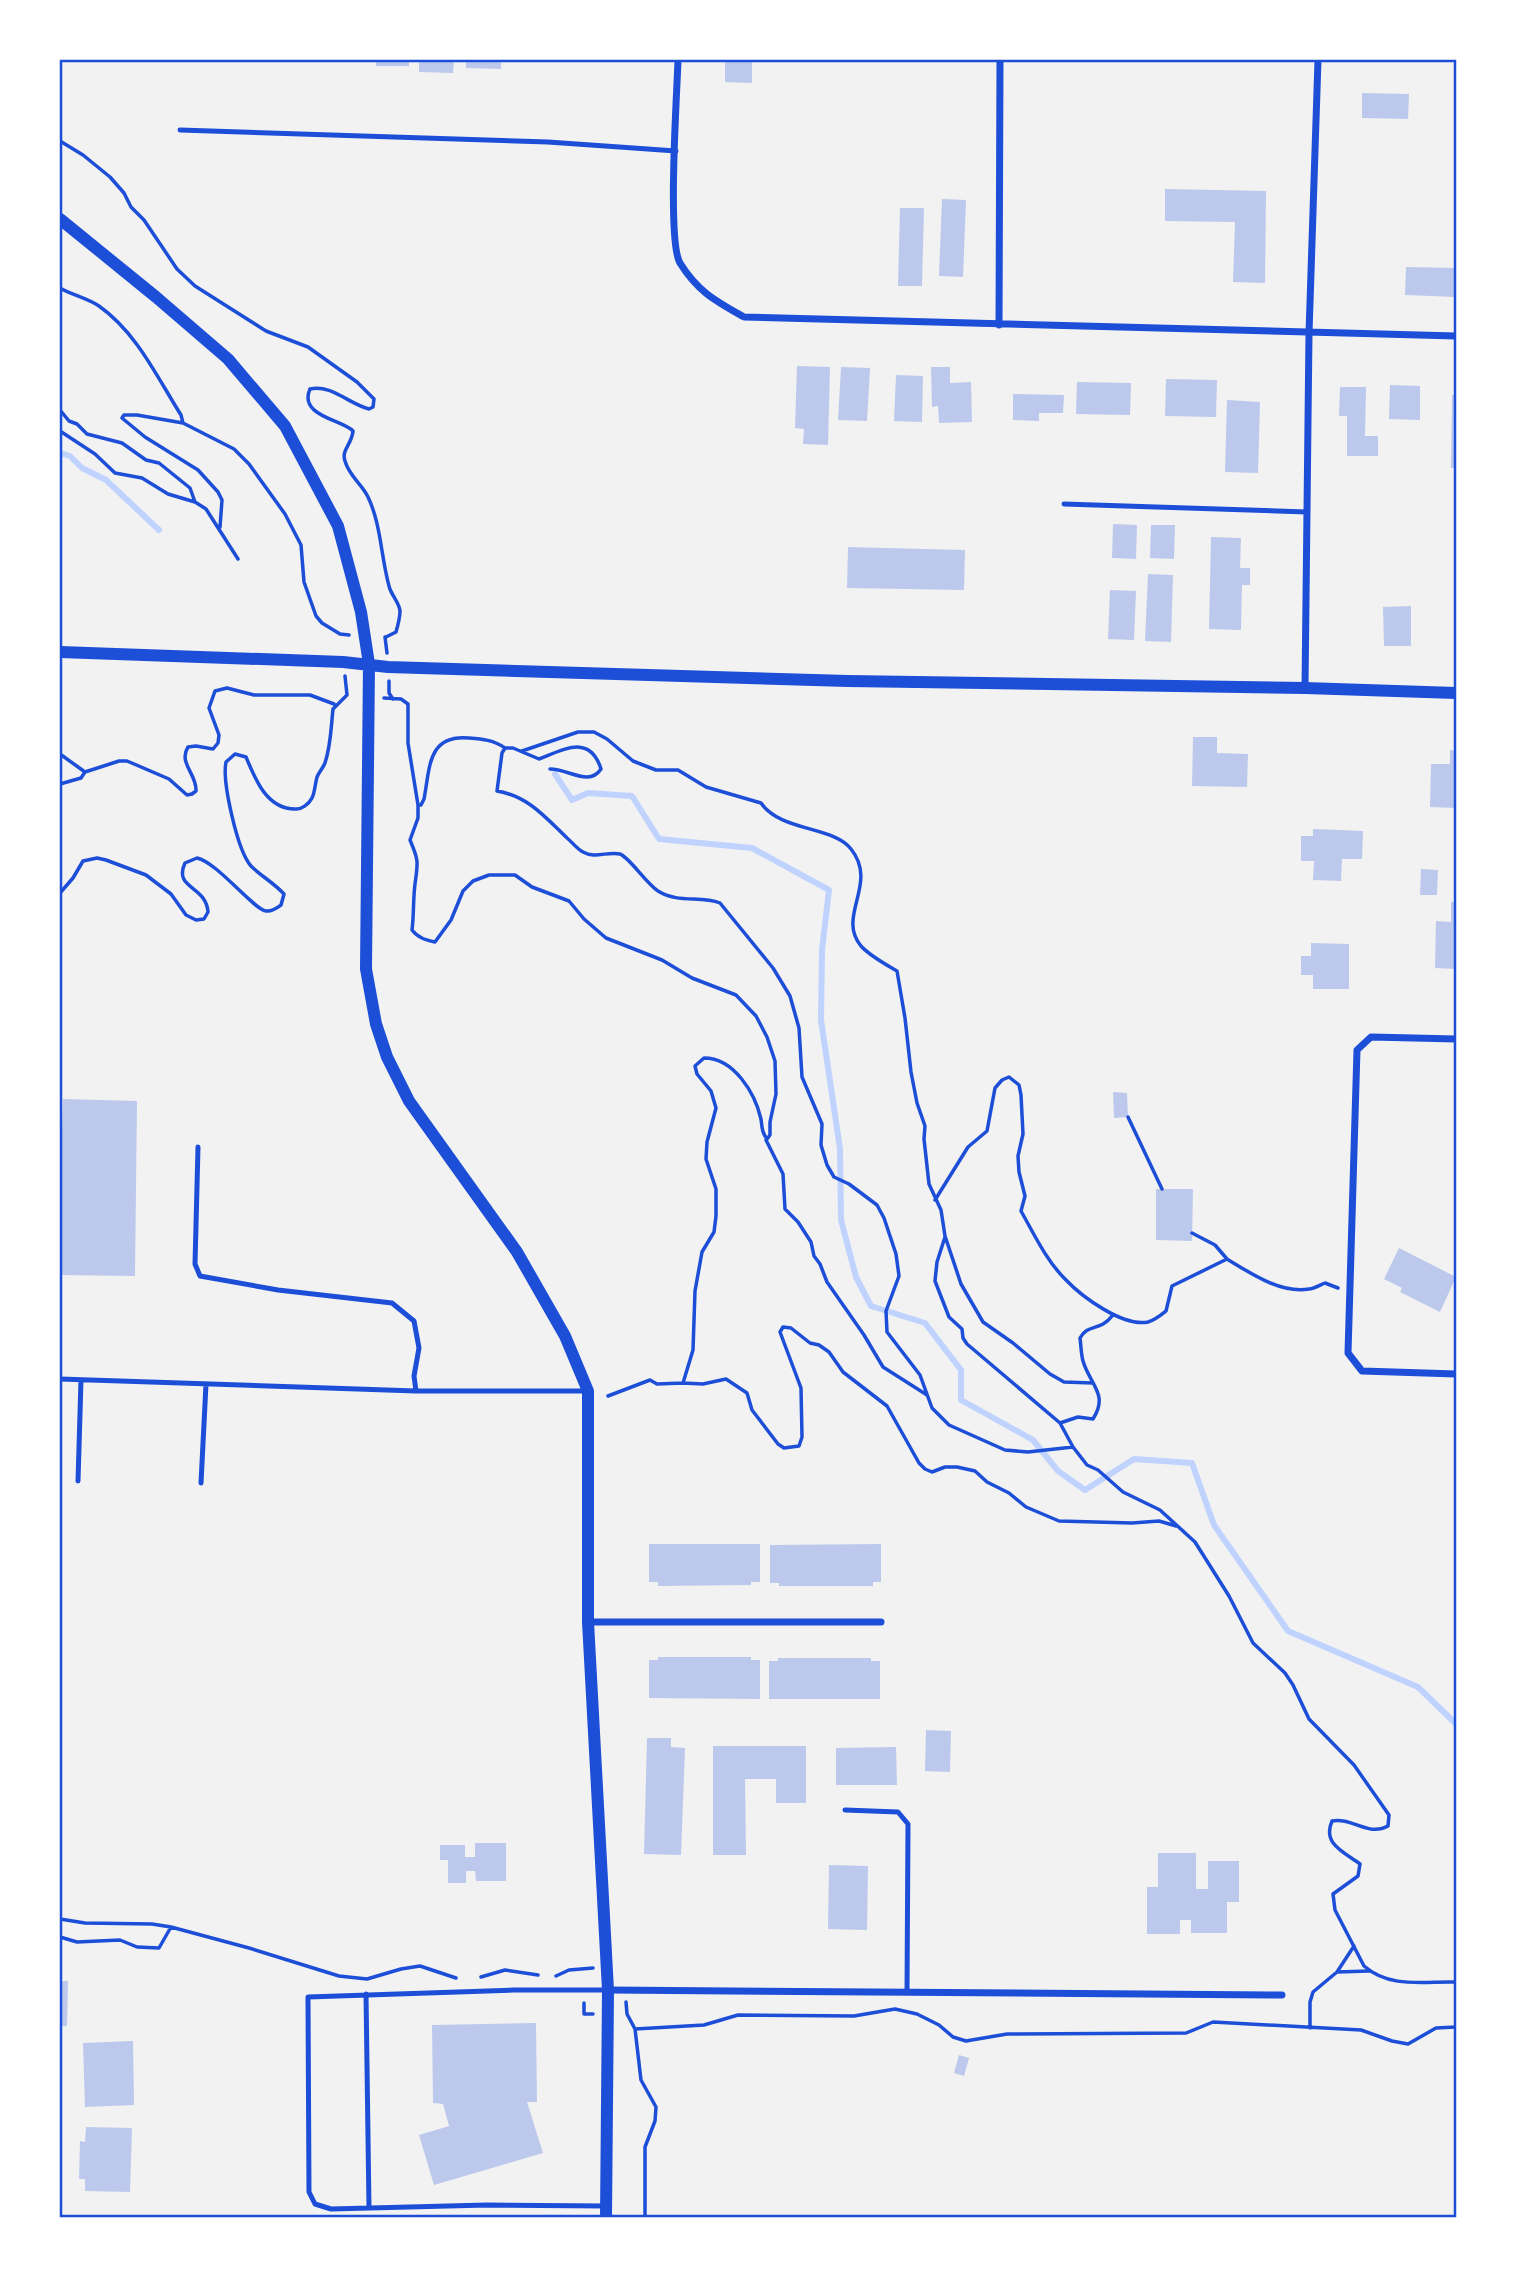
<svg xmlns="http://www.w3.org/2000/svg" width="1516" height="2277" viewBox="0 0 1516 2277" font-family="Quicksand,sans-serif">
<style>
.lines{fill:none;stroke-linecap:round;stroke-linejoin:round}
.stream{stroke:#bfd3fe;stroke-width:6}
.building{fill:#bdc9ec}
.path{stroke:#1d4ed8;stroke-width:3.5}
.service{stroke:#1d4ed8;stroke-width:5}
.minor{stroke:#1d4ed8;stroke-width:7}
.tertiary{stroke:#1d4ed8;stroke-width:12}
.neatline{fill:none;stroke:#1d4ed8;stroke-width:2.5}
</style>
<rect width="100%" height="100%" fill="#f2f2f2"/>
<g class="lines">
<path class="stream" d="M60,453L70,456L82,468L106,480L159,530
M555,774L572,800L588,793L632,796L659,839L752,848L829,890L822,950L821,1020L840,1149L841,1220L856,1277L871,1306L925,1323L961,1370V1400L1033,1440L1058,1471L1085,1490L1134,1459L1192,1463L1214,1525L1288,1631L1418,1687L1456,1724"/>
</g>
<path class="building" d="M376,60H409V66H376Z
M419,60H454L453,73L419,72Z
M466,60H501V69L466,68Z
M725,60H752V83L725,82Z
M1362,93L1409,94L1408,119L1362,118Z
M1165,189L1266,191L1265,283L1233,282L1235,222L1165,221Z
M942,199L966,200L963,277L939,276Z
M900,208H924L922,286H898Z
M1406,267L1456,268V297L1405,295Z
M797,366L830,367L828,445L803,444L804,429L795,428Z
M841,367L870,368L867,421L838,420Z
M931,367H950V383L971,382L972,422L939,423L938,406L932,407Z
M896,375L923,376L922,422L894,421Z
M1166,379L1217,380L1216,417L1165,416Z
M1077,382L1131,383L1130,415L1076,414Z
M1390,385L1420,386V420L1389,419Z
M1340,387H1366L1365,436H1378V456H1347V416H1339Z
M1013,394L1064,395L1063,413H1039V421L1013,420Z
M1452,395H1456V468H1451Z
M1227,400L1260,402L1258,473L1225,472Z
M1113,524L1137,525L1136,559L1112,558Z
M1151,525H1175L1174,559L1150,558Z
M1211,537L1241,538L1240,568H1250V585H1242L1241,630L1209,629Z
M848,547L965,550L964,590L847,588Z
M1148,574L1173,575L1171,642L1145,641Z
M1110,590L1136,591L1134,640L1108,639Z
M1411,606V646H1384L1383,607Z
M1193,737H1217V753L1248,754L1247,787L1192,786Z
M1450,750L1456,751V808L1430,807L1431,764H1450Z
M1313,829L1363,831L1362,859H1342L1341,881L1313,880L1314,861H1301V836H1313Z
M1421,869L1438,870L1437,895H1420Z
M1451,902H1456V969L1435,968L1436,921L1451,922Z
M1311,943L1349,944V989H1313V975H1301V956H1311Z
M1113,1092L1127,1093L1128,1117L1114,1118Z
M63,1099L137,1101L135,1276L60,1275V1131H62Z
M1156,1189H1193L1192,1241L1156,1240Z
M1399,1248L1456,1277L1440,1312L1400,1292L1402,1288L1384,1279Z
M649,1544H760V1582H751V1585L658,1586V1582H649Z
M881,1544V1582H873V1586H779V1583H770V1545Z
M658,1657H751V1660H760V1699L649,1698V1660H658Z
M778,1658H871V1661H880V1699H769V1661H778Z
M926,1730L951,1731L950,1772L925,1771Z
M647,1738H671V1747L685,1748L681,1855L644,1854Z
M713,1746H806V1803H776V1779H745L746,1855H713Z
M896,1747L897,1785H836V1748Z
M475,1843H506V1881H476L475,1871H466V1883H448V1860H440V1845H465V1857H475Z
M1158,1853H1196V1889H1208V1861H1239V1902H1227V1933H1191V1920H1180V1934H1147V1887H1158Z
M829,1865L868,1866L867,1930L828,1929Z
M60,1981H68L67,2026H60Z
M536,2023L537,2102H527L543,2153L434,2185L419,2135L449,2126L443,2104L433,2103L432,2025Z
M133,2041L134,2105L85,2107L83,2043Z
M959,2055L969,2058L964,2076L954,2073Z
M86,2127L132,2128L130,2192L85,2191V2179H79L80,2141L85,2142Z"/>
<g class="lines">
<path class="path" d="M60,141L83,155L110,177L124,193L131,207L144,220L177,269L195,286L266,331L308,347L357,382L374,399L373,407L369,409C349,404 331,384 310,389C298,416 343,420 353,431C352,444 341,450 345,461C349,476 362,484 368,497C381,524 381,557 389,586C391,595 399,602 400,611C400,618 398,625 396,632L386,637
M60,288C72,295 87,298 99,306C137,333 157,377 181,415L183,423L234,449L249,464L285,514L301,545L304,582L316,616L322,623L340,634L349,635
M60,410L69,421L77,424L87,434L122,443L146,460L159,463L190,488L195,502
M183,423L137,415H124L122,418L145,437L198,470L218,492L222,500L220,527
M60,431L95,454L115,473L142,478L168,494L195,502L206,509L238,559
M385,637L387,653
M345,676L347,695
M389,681V693L393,699
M384,698L401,699L408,704V743L418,805
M505,748C494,740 482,739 469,738C427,734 430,769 424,799L421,805H418V818L410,840C419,861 418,862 415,884C413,899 414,915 412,930C418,938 426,940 435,942L451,920L463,891L473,881L489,875H515L532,887L569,901L584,919L606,938L662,960L692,978L736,995L756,1016L767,1037L775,1061L776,1094L770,1122V1135L767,1139C762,1133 762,1127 761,1119C755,1093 734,1058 704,1058L695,1066L697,1074L711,1091L716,1108L707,1142L706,1159L716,1189V1216L714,1232L702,1252L695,1291L693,1350L683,1383L703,1384L726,1379L747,1393L752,1410L778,1444L784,1448L799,1446L802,1437L801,1388L780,1332L783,1327L791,1328L810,1343L819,1345L829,1352L843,1372L887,1406L919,1463L925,1469L932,1472L945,1467H957L975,1471L987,1482L1009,1493L1026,1507L1059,1521L1132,1523L1159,1521L1176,1526
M522,751L578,732H594L607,739L633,761L656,770H678L706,787L761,803C781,832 834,826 851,849C879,884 836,916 861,946C870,956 885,964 897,971L905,1018L911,1072L917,1103L925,1126L924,1139L929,1184L941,1210L945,1236L961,1284L983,1322L1013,1343L1050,1374L1064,1382L1093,1383
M60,754L85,772L119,761H127L169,779L187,795L192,794L196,791C197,774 178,763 188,747L196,746L213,749L218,743L219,735L209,708L215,691L227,688L254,695H310L334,704
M550,769C569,769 589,787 601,769C590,734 565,749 539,759L513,748H505L502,753L497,791C528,796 545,817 567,838C572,842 577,849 583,852C595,859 608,851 620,854C629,857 646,883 658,891C679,904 700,895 720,903L773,968L790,996L799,1028L802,1077L822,1124L821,1145L827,1165L834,1177L849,1184L877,1205L884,1218L896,1254L899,1276L886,1311L887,1332L920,1375L932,1408L949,1425L1005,1450L1028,1452L1073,1447L1087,1465L1098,1470L1123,1492L1160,1510L1195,1542L1229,1596L1253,1643L1285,1673L1293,1685L1309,1719L1354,1765L1389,1815L1388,1826C1368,1837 1352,1817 1332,1821C1322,1844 1344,1852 1360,1864L1358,1876L1333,1894L1335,1910L1364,1966C1390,1989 1425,1981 1456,1982
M60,784L81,778L85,772
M60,893L73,878L83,861L97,858L106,860L146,875L171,894L186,915L196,920L204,919L208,912C206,885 173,889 185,863L197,858C217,862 254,910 266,911C272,912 277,908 281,905L284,894C274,883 261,876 251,866C237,850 222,781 226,762L235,754L246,757C255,778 266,809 295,809C301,810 309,804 312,798C315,792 315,784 317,777C319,772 323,768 325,763C331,745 331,727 333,709L347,695
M1128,1117L1162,1189
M766,1140L783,1174L785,1209L798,1222L811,1242L814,1256L820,1264L827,1282L864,1335L883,1367L927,1395
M935,1200L968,1147L987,1131L995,1088L1002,1080L1009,1077L1019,1085L1021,1095L1023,1134L1018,1156L1019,1172L1025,1196L1021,1211C1034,1234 1046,1260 1065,1279C1082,1297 1123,1327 1148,1322C1155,1320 1161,1315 1166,1311L1172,1286L1227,1259C1250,1273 1281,1294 1309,1289C1314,1289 1320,1285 1325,1283L1338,1288
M1192,1233L1215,1245L1227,1259
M945,1237L937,1262L935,1281L949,1317L962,1329L963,1338L967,1344L1060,1423L1073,1447
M608,1396L650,1380L657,1384L683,1383
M1060,1423L1078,1417L1093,1419C1109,1394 1090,1385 1083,1361C1081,1354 1081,1345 1080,1338C1088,1323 1100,1332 1112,1316
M60,1919L85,1923L152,1924L171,1927L249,1948L339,1976L367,1979L401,1969L420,1966L456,1978
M60,1937L77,1942L120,1940L137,1947L159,1948L171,1927
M1337,1972L1369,1971
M556,1976L569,1970L593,1968
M481,1977L505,1970L538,1975
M626,2002L627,2014L635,2029L641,2080L656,2107L655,2121L645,2147V2218
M584,2003V2014H593
M1310,2028V2002L1313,1992L1337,1972L1354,1946
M635,2029L704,2025L738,2015L854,2016L895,2009L917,2014L939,2025L953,2037L966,2041L1007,2034L1186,2033L1213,2022L1361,2030L1392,2041L1408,2044L1436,2028L1456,2027"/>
<path class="service" d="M180,130L548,142L676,151
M1064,504L1307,512
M198,1147L195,1264L200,1276L278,1290L392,1303L414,1321L419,1348L414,1376L416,1391
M60,1379L416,1391H588
M78,1481L81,1380
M201,1483L206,1384
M845,1810L898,1812L908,1824L907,1992
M366,1994L369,2208
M606,2206L487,2205L331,2209L315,2204L309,2192L308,1997L514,1990H608"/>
<path class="minor" d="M678,60C677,93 667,241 680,263C698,292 716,301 744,317L1456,336
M999,325L1000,60
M1305,688L1309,333L1318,60
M1456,1039L1371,1037L1357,1050L1348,1353L1362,1371L1456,1374
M588,1622H881
M608,1990L1282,1995"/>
<path class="tertiary" d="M60,219L156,297L228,359L285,426L338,526L361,612L369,664L366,969L376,1024L387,1057L409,1101L517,1252L565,1336L588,1391V1622L608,1990L606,2218
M60,652L343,662L388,667L848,681L1305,688L1456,693"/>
</g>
<rect width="1516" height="2277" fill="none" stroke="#ffffff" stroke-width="122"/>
<rect x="61" y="61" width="1394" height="2155" class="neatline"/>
</svg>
